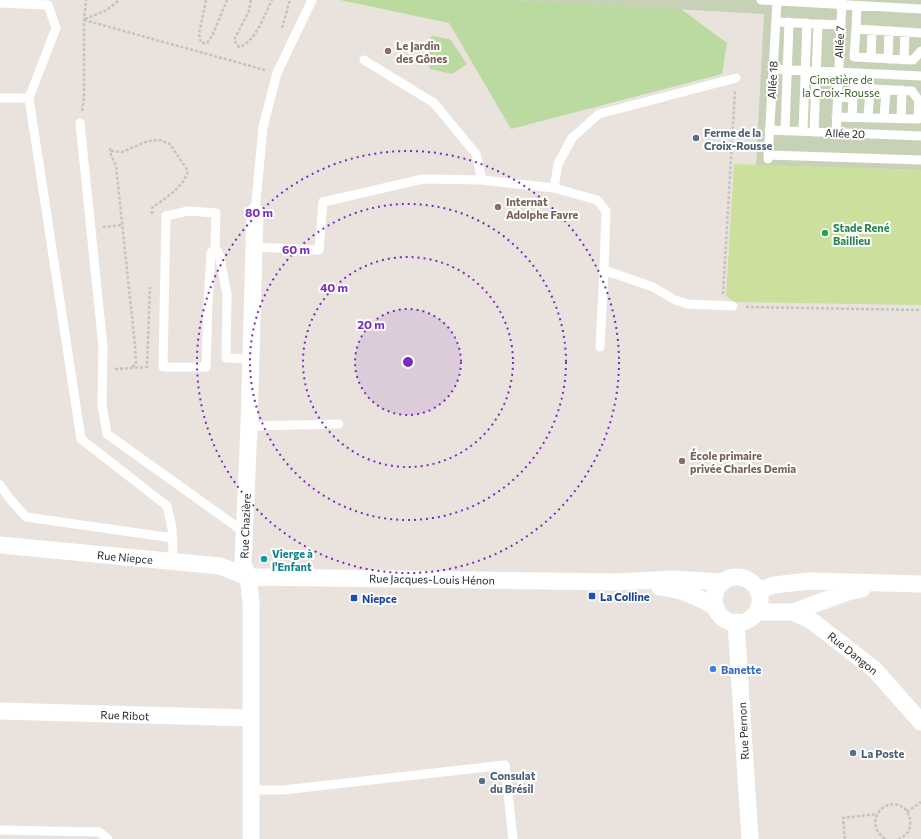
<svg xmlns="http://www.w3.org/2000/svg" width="921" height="839" viewBox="0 0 921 839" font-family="Commissioner,sans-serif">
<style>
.green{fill:#bbdaa0}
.cemetery{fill:#c7d1b6}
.pitch{fill:#cce09d}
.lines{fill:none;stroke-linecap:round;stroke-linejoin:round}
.path{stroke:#c3c3c3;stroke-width:2.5;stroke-dasharray:3 2;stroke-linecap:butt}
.service{stroke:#fff;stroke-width:9}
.minor{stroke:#fff;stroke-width:17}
.ring{fill:none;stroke:#7b2cbf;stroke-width:2;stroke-dasharray:2 4}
.education-dot{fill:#8d6e63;stroke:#fff;stroke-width:1.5}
.service-dot{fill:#5c6f8a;stroke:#fff;stroke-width:1.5}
.leisure-dot{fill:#2e9e5b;stroke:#fff;stroke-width:1.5}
.culture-dot{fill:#0f9aa8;stroke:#fff;stroke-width:1.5}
.transit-dot{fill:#1a4fb4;stroke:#fff;stroke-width:1.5}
.shop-dot{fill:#3f7fe0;stroke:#fff;stroke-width:1.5}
.labels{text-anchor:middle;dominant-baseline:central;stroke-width:4;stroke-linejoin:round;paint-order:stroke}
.street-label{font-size:11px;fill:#292929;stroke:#fff}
.education-label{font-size:11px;font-weight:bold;fill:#785e54;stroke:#fff;text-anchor:start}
.park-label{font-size:11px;fill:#375d23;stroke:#fff}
.service-label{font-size:11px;font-weight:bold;fill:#4e5e75;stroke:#fff;text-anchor:start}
.leisure-label{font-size:11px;font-weight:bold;fill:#27864d;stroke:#fff;text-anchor:start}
.culture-label{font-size:11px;font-weight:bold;fill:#0d838f;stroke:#fff;text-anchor:start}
.transit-label{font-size:11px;font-weight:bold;fill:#164399;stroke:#fff;text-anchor:start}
.shop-label{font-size:11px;font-weight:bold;fill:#366cbe;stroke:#fff;text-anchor:start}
.centre{fill:#7b2cbf;stroke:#fff;stroke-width:2}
.ring-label{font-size:12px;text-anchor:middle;font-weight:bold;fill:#7b2cbf;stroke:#fff;stroke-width:4;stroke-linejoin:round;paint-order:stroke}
</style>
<rect width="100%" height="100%" fill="#eae3dd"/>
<path class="green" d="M340,0H512L681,9L727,43L722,74L511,129L449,23Z
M431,36C438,36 443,39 450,39L467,64L452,74L430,69L427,56Z"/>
<path class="cemetery" d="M512,0H921V170L756,165L764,14Z"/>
<path class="pitch" d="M734,164L921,170V305L734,302L726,296Z"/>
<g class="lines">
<path class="path" d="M206,0L199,34L201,43H207L212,36L227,0
M251,0L249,11L234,40L239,47C256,42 264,15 272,0
M85,19L107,10L119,0
M84,20L265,70
M282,28L290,0
M82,111L84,98V20L86,0
M110,148L111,155L113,159L116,166L135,345L136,364L132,367
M111,151L122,152L148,141L160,140L170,144L188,171C183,188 165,198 152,208V214
M103,227L122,225
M723,294L735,91
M746,307L921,310
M115,369L147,367L150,287
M907,812L921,802
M845,839L843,818L877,814
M885,839C860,820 889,792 906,810C909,815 911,819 910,825C910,832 905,836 899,839"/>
<path class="service" d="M761,0L921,9
M0,3L48,5L56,28L29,98L81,439L167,506L172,528L173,550L171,561
M776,22L840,25
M856,29L857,6
M921,33L856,29L854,57L913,60L921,51
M871,58L872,30
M888,59L889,31
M364,60L434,103L476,154L482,180
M904,60L905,32
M773,69L921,76
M0,98H29
M836,117L918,119L919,101L912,91L854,88L853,98L837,97
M852,117L853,98
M868,118L870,89
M884,118L886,90
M901,119L902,90
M80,123L103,347L102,405L107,434L244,532
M769,130L921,136
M785,131L789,22
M803,131L807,23
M814,132L818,24
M836,133L842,0
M768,155L921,160
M768,159L777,1
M554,188L558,164L572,138L599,114L736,78
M255,212L263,127L277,73L312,0
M254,247L319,250L323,202L423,179L482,180L554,188L597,200L606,211L604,270L653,287L675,300L688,304L733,306
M215,248L216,213L188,211L166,216L163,367H206L208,302L211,253L215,248L219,254L227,294L226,358L251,359
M600,347L604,270
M249,426L339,424
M0,485L10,499L26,517L173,538
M250,790H283L505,765L513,839
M0,830L99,832L108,839"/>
<path class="minor" d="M0,545L220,566L248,577L616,582L673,579L722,582
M714 600a23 23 0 1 1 46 0a23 23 0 1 1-46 0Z
M660,587C681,589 698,597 716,607
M758,591L774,585L810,581L921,584
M757,612H793L848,592L862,589
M793,612L812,621L874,669L921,722
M736,622L750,839
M0,711L250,718
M251,839V602L248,577L243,563L249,426L255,212"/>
</g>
<circle cx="408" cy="362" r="53" fill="#7b2cbf" fill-opacity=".12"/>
<g class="ring">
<circle cx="408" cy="362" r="53"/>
<circle cx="408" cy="362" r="105"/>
<circle cx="408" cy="362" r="158"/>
<circle cx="408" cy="362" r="211"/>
</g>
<g class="education-dot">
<circle cx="388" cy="51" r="4"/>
<circle cx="498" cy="207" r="4"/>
<circle cx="682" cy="461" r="4"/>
</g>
<g class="service-dot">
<circle cx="696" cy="138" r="4"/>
<circle cx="853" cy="753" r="4"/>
<circle cx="482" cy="781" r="4"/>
</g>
<circle class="leisure-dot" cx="825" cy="233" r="4"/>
<circle class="culture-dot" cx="264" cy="559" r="4"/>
<g class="transit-dot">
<rect x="588" y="592" width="8" height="8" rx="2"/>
<rect x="350" y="594" width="8" height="8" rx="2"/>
</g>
<circle class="shop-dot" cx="713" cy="669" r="4"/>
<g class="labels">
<g class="street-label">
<text transform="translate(839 42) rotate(-87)">Allée 7</text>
<text transform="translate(772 80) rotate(-87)">Allée 18</text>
<text transform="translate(845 133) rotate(2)">Allée 20</text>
<text transform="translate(245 526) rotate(-88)">Rue Chazière</text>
<text transform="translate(125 557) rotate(5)">Rue Niepce</text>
<text transform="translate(432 579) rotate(1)">Rue Jacques-Louis Hénon</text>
<text transform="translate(853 653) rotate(39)">Rue Dangon</text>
<text transform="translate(125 715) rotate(2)">Rue Ribot</text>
<text transform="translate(743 731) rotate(-93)">Rue Pernon</text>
</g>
<g class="education-label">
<text x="396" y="45">Le Jardin<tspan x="396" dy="13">des Gônes</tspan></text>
<text x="506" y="201">Internat<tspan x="506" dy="13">Adolphe Favre</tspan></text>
<text x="690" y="455">École primaire<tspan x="690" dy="13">privée Charles Demia</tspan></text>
</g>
<g class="park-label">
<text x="841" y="79">Cimetière de<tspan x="841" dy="13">la Croix-Rousse</tspan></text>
</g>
<g class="service-label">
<text x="704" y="132">Ferme de la<tspan x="704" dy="13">Croix-Rousse</tspan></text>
<text x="861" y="753">La Poste</text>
<text x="490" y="775">Consulat<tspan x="490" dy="13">du Brésil</tspan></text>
</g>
<g class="leisure-label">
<text x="833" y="227">Stade René<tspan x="833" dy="13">Baillieu</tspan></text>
</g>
<g class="culture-label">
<text x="272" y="553">Vierge à<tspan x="272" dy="13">l'Enfant</tspan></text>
</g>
<g class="transit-label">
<text x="600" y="596">La Colline</text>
<text x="362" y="598">Niepce</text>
</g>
<g class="shop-label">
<text x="721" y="669">Banette</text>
</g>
</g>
<circle cx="408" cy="362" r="6" class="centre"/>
<g class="ring-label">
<text x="259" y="217">80 m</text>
<text x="296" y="254">60 m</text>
<text x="334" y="292">40 m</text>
<text x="371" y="329">20 m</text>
</g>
</svg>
